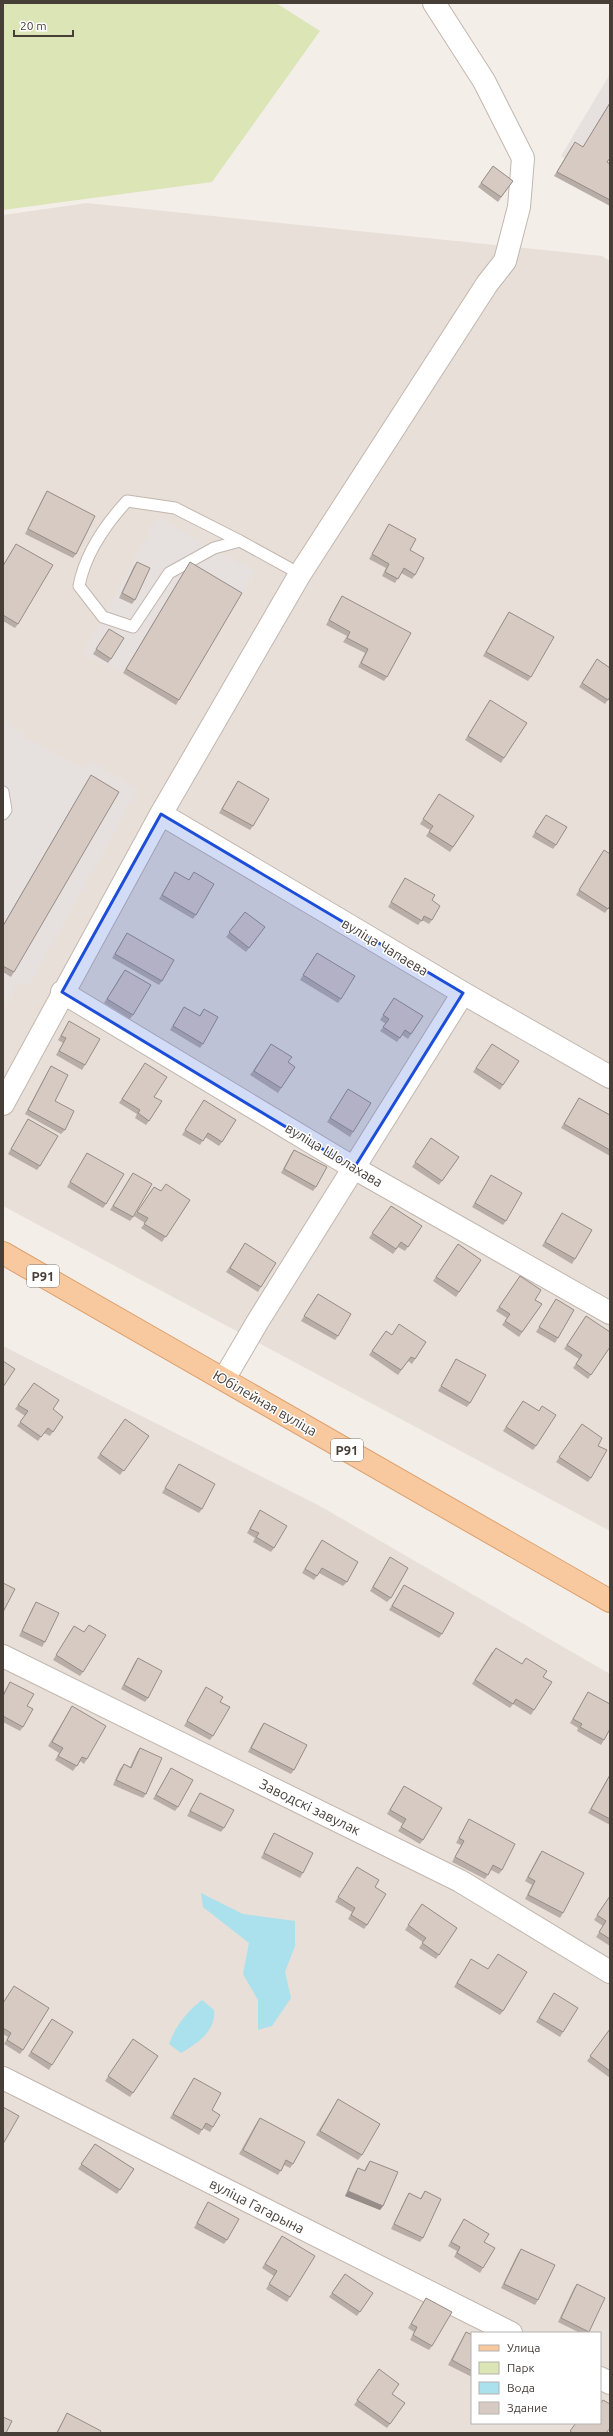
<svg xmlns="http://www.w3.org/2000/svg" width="613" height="2436" viewBox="0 0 613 2436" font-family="Ubuntu,sans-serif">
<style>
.residential{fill:#e7dfd8;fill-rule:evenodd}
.industrial{fill:#e6e0de}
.green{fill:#dbe5b5}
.water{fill:#aae1ec}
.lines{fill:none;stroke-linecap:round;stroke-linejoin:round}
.lane-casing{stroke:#c2b7af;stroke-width:13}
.street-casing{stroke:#c2b7af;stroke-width:24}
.primary-casing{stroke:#dda16e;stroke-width:24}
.lane{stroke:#fff;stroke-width:11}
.street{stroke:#fff;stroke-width:22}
.primary{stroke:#f8c99e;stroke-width:22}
.wall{fill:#b9aea7}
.shaded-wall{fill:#968d88}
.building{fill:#d7cac2;stroke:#968d88}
.marked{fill:#1d4ed8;fill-opacity:0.2;stroke:#1d4ed8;stroke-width:3;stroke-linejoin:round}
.labels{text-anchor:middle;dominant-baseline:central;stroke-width:3;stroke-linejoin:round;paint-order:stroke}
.shield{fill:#fff;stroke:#7e7874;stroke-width:1}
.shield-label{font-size:13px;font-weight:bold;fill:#473e38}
.street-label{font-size:14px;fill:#473e38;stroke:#fff}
</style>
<rect width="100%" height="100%" fill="#f4eee9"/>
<path class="residential" d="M87,203L602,256L610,261V1531L3,1206V215Z
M3,1346L320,1506L610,1674V2433H3ZM472,2333H600V2423H472Z"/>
<path class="industrial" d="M610,74V184L561,156Z
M158,516L212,549L255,571L176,705L123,673L83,654Z
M3,718L22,736L85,769L91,762L138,789L28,987L18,983L6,1003H3Z"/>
<path class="green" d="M3,3H276L320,31L212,182L3,210Z"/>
<path class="water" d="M201,1893L243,1914L295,1921V1946L285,1972L291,1998L272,2026L258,2030V2000L243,1974L249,1943L203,1907Z
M202,2000L214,2010C216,2031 198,2043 181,2053L169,2044C176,2025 186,2013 202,2000Z"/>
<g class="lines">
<defs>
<path id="lane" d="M240,541L175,508L127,501C105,525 85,554 79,586L103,617L133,627L169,573L214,548L240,541L300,574
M3,792L6,810L3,814"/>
<path id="street" d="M161,814L463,993L610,1077
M62,992L354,1168L610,1313
M3,1104L161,814L300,574L487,284L505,261L519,207L523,158L484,81L434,3
M224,1379L258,1321L463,993
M3,1656L460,1881L610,1972
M3,2078L511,2333
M600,2378L610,2383"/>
<path id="primary" d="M3,1253L610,1601"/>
</defs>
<use href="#lane" class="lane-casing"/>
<use href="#street" class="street-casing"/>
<use href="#primary" class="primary-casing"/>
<use href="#lane" class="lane"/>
<use href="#street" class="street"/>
<use href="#primary" class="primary"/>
</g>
<path class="wall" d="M610,102V158L607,162L610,164V206L554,176L572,146L583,147Z
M493,166L513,181L498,202L478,187Z
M47,491L76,554L73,558L25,534L44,496Z
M389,524L410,550L415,575L412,579L401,573L395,583L382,576L386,568L369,559Z
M16,544L18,624L15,628L3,621V565Z
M137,562L135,600L132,604L119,598L134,566Z
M190,562L179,700L176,705L123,673Z
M342,596L387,677L384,681L358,667L365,653L343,642L347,636L326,625L339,601Z
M509,612L531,677L528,681L483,656Z
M109,629L111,659L108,663L93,654Z
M594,664L610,697L605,704L579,687Z
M487,705L504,758L501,763L465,740Z
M91,775L14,972L11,977L3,972V925Z
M238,781L253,826L250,830L219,813Z
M439,794L474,816L450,852L426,836L430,830L420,824Z
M543,819L556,845L553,849L532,837Z
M601,854L610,906L605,913L576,895Z
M175,872L189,880L194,872L196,915L193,919L159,899Z
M405,878L432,900V920L429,924L422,920L418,925L388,907Z
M245,912L265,927L246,952L226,937Z
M127,933L162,981L159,985L112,958Z
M314,957L341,999L338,1003L300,980Z
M122,974L133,1015L130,1019L104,1003Z
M394,998L423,1016L408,1039L402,1035L397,1042L380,1031L386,1024L380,1020Z
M184,1007L199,1016L204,1009L203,1044L200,1048L170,1030Z
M69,1021L85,1065L82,1070L56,1055L63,1043L58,1040Z
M271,1044L288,1062L295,1067L278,1093L250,1075Z
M492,1044L503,1085L500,1090L473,1072Z
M51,1066L55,1101L65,1130L61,1134L25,1114L48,1071Z
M142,1068L149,1121L146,1125L135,1118L137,1114L119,1103Z
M348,1089L353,1132L350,1137L327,1122Z
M579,1098L610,1115V1156L561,1128Z
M204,1100L222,1142L219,1146L205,1137L200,1145L182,1135Z
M28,1119L40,1166L37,1170L8,1154Z
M431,1138L459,1157L439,1185L412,1167Z
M294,1150L316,1187L313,1191L281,1173L291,1154Z
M87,1153L106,1204L103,1208L67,1187Z
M133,1173V1217L130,1221L110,1210Z
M491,1175L506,1221L503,1225L472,1207Z
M154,1187L161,1191L190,1200L162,1242L141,1228L145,1223L134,1216Z
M391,1206L422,1226L405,1251L398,1247L393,1254L369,1238Z
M562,1213L575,1259L572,1264L542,1246Z
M458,1244L481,1260L456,1297L433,1281Z
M242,1248L261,1287L258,1292L226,1272Z
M520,1276L535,1300L542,1304L519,1337L502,1325L507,1318L496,1311Z
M318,1294L338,1336L335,1340L301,1321Z
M556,1299L558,1338L555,1343L536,1332Z
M586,1316L610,1347L588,1379L573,1368L579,1359L564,1349Z
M386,1331L392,1335L426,1342L412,1364L408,1361L398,1375L369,1355Z
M456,1359L470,1403L467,1407L438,1391Z
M34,1383L53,1409L63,1417L50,1436L44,1433L38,1441L17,1426L25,1416L15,1409Z
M523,1401L536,1446L533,1450L503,1431Z
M125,1419L149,1436L120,1475L97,1458Z
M582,1424L598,1446L591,1478L588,1482L556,1462Z
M179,1464L202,1509L199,1513L162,1493Z
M260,1510L274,1548L271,1552L253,1542L255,1538L247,1533Z
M322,1540L347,1582L343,1586L319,1573L314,1580L302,1573Z
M390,1557L391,1598L387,1602L370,1591Z
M404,1585L442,1634L439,1638L389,1610Z
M36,1602L45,1642L42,1647L19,1636L33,1607Z
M74,1626L84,1632L83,1672L80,1676L53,1660Z
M492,1652L543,1677L534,1710L531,1715L513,1704L510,1708L472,1684Z
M138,1658L148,1698L145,1702L121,1689L135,1662Z
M10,1682L27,1706L23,1727L20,1731L3,1722V1694Z
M206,1687L220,1702L213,1736L210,1740L184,1726Z
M588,1692L604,1740L601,1745L577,1731L578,1728L570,1723Z
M72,1706L87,1759L84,1764L80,1761L73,1771L55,1760L59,1753L48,1746Z
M264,1723L294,1770L291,1774L248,1752L261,1727Z
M140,1748L146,1794L143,1798L113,1785L120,1769L124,1764L130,1767L137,1752Z
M171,1768L178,1807L175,1811L153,1799Z
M610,1774V1825L588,1813Z
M404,1786L423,1840L420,1844L398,1831L403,1824L387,1814Z
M200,1793L224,1828L221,1832L187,1816Z
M469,1819L502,1870L499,1874L491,1870L485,1879L452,1862L461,1845L456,1843L466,1824Z
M274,1833L303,1873L300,1878L261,1858L271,1838Z
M542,1851L563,1913L560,1918L525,1899L532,1885L525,1881L539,1855Z
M357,1867L375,1887L367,1925L364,1929L348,1919L352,1912L335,1902Z
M610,1896V1946L596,1937L603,1926L594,1920Z
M422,1904L457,1928L436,1959L419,1948L423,1942L405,1930Z
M468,1964L503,2011L500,2015L454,1987Z
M554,1993L563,2032L560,2037L536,2022Z
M3,2003L23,2050L20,2054L4,2044L8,2037L3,2034Z
M49,2023L52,2065L49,2070L28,2056Z
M610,2029V2078L587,2061Z
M133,2039L158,2056L130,2097L105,2081Z
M194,2078L212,2110L213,2127L210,2132L203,2128L199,2135L170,2118Z
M338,2099L362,2155L358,2160L316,2135Z
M260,2118L293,2164L290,2168L284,2165L278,2175L239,2154L257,2122Z
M95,2144L134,2169L117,2194L78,2169Z
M370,2161L383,2206L380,2210L345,2196L355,2172L358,2168L364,2171L367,2165Z
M425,2191L423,2238L420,2242L391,2229L406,2198L409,2193L420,2199Z
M208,2202L227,2240L224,2244L194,2228L205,2207Z
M464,2219L483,2268L480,2273L454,2257L457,2251L448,2246Z
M282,2236L290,2297L287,2302L266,2289L274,2276L262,2268Z
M521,2249L538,2300L535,2305L501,2288L518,2253Z
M345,2274L373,2293L357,2316L329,2297Z
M577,2284L589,2332L588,2333H580L558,2322L574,2288Z
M426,2298L432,2346L429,2350L410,2340L414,2332L408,2328Z
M466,2332L472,2335V2377L448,2365L463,2337Z
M379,2369L392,2394L405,2403L387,2428L354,2405Z
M67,2413L100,2433H56Z"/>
<path class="shaded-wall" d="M348,2191L383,2206L380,2210L345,2196Z"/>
<path class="building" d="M610,103V158L607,162L610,164V200L557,172L575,142L583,147Z
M493,166L513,181L501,197L481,183Z
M47,491L95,516L76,554L28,529Z
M389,524L416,539L410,550L424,558L415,575L404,568L398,579L385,572L389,564L372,554Z
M16,544L53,565L18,624L3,615V566Z
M137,562L150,568L135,600L122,593Z
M190,562L242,593L179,700L126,669Z
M342,596L411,633L387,677L361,663L368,649L347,638L350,632L329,620Z
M509,612L554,637L531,677L486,652Z
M109,629L124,638L111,659L96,649Z
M597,659L610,668V697L608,700L582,683Z
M490,700L527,723L504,758L468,736Z
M91,775L119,792L14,972L3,966V926Z
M238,781L269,799L253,826L222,809Z
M439,794L474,816L453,847L429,832L433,826L423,819Z
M546,815L567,827L556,845L535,832Z
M604,850L610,854V906L608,909L579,890Z
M175,872L189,880L194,872L214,884L196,915L162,895Z
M405,878L435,895L432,900L440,906L432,920L424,916L422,921L391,902Z
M245,912L265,927L249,948L229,932Z
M127,933L174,960L162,981L115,954Z
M317,953L355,976L341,999L303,975Z
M125,970L151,985L133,1015L107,999Z
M394,998L423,1016L411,1034L405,1030L400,1038L383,1027L389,1019L383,1015Z
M184,1007L200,1016L204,1009L218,1017L203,1044L173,1026Z
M69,1021L100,1039L85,1065L59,1051L66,1038L61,1036Z
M271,1044L292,1057L288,1062L295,1067L281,1088L254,1071Z
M492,1044L519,1061L503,1085L476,1068Z
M145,1063L167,1077L154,1097L162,1101L149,1121L138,1113L140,1110L122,1099Z
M51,1066L68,1075L55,1101L74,1111L65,1130L28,1110Z
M348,1089L371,1103L353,1132L330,1118Z
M579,1098L610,1115V1150L564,1124Z
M204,1100L236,1120L222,1142L208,1133L203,1141L185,1130Z
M28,1119L58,1136L40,1166L11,1149Z
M431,1138L459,1157L442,1181L415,1162Z
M294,1150L327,1167L316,1187L284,1169Z
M87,1153L124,1174L106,1204L70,1182Z
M133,1173L152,1184L133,1217L113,1206Z
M491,1175L522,1193L506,1221L475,1203Z
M166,1184L190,1200L166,1237L144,1224L148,1218L137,1212L154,1187L161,1191Z
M391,1206L422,1226L408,1247L401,1242L396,1249L372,1233Z
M562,1213L592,1230L575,1259L545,1242Z
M245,1243L276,1263L261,1287L230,1268Z
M458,1244L481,1260L459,1292L436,1277Z
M520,1276L541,1290L535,1300L542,1304L522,1332L505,1321L510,1314L499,1307Z
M318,1294L351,1314L338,1336L304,1316Z
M556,1299L574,1310L558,1338L539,1327Z
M586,1316L610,1332V1347L591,1375L576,1364L582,1355L567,1345Z
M399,1324L426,1342L415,1359L411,1357L401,1370L372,1351L386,1331L392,1335Z
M456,1359L486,1375L470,1403L441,1386Z
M3,1361L15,1369L3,1387Z
M34,1383L59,1400L53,1409L63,1417L53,1432L48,1428L41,1437L20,1422L28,1411L18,1405Z
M523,1401L539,1411L542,1406L556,1415L536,1446L506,1427Z
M125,1419L149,1436L124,1471L100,1454Z
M582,1424L602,1438L598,1446L607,1450L591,1478L559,1457Z
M179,1464L215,1484L202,1509L165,1488Z
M260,1510L287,1526L274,1548L256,1537L259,1533L250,1529Z
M322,1540L358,1562L347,1582L322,1568L317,1576L305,1569Z
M390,1557L408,1568L391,1598L373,1587Z
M3,1583L15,1589L3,1612Z
M404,1585L454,1613L442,1634L392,1606Z
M36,1602L59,1613L45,1642L22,1631Z
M89,1625L106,1635L83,1672L56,1655L74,1626L84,1632Z
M496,1648L522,1664L526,1658L547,1671L543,1677L552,1682L534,1710L516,1699L513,1704L475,1680Z
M138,1658L162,1671L148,1698L124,1685Z
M10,1682L34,1694L27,1706L33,1709L23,1727L3,1716V1696Z
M206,1687L223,1697L220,1702L230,1707L213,1736L187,1721Z
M588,1692L610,1704V1729L604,1740L580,1727L582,1724L573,1719Z
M72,1706L106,1726L87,1759L82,1757L77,1766L58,1756L63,1748L52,1742Z
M264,1723L307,1745L294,1770L251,1748Z
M140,1748L162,1758L146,1794L116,1780L124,1764L131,1768Z
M171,1768L193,1780L178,1807L156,1795Z
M610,1775V1819L591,1809Z
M404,1786L442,1808L423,1840L401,1827L406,1819L390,1810Z
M200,1793L234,1810L224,1828L190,1811Z
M469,1819L515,1844L502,1870L493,1865L488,1875L455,1857L464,1841L459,1838Z
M274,1833L313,1853L303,1873L264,1853Z
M542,1851L584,1873L563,1913L528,1895L535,1881L528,1877Z
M357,1867L379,1880L375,1887L386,1894L367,1925L351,1915L355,1908L338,1897Z
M610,1896V1939L599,1932L606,1921L597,1915Z
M422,1904L457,1928L439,1955L422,1943L426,1938L408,1925Z
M498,1954L527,1972L503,2011L457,1983L471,1959L488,1969Z
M14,1986L49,2008L23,2050L7,2040L11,2033L3,2028V2003Z
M554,1993L578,2008L563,2032L539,2018Z
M52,2019L73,2032L52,2065L31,2052Z
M610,2029V2071L590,2056Z
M133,2039L158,2056L133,2093L108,2076Z
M194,2078L221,2093L212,2110L220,2115L213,2127L206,2123L202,2130L173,2114Z
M338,2099L380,2124L362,2155L320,2131Z
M3,2107L19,2116L3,2144Z
M260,2118L305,2142L293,2164L286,2160L281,2171L243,2150Z
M95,2144L134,2169L120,2190L81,2164Z
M370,2161L398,2172L383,2206L348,2191L358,2168L365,2171Z
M425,2191L441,2199L423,2238L394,2224L409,2193L421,2199Z
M208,2202L239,2219L227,2240L197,2223Z
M464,2219L489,2234L484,2242L495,2248L483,2268L457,2253L460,2247L451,2242Z
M282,2236L315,2256L290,2297L269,2284L277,2271L265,2264Z
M521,2249L555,2265L538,2300L504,2284Z
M345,2274L373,2293L360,2312L332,2293Z
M577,2284L605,2298L589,2332L561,2318Z
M426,2298L452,2312L432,2346L413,2335L417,2327L411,2324Z
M466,2332L472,2335V2371L452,2360Z
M379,2369L399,2384L392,2394L405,2403L390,2424L357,2400Z
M603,2400L610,2404V2428L606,2433H573L570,2431L576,2423H600V2404Z
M67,2413L101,2431L100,2433H57Z
M3,2417L12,2421L6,2433H3Z"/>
<path class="marked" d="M161,814L463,993L354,1168L62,992Z"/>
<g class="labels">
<g class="shield">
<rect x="27" y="1265" width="32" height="22" rx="3"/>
<rect x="331" y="1439" width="32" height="22" rx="3"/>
</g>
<g class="shield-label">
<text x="43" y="1276">Р91</text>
<text x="347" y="1450">Р91</text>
</g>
<g class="street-label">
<text transform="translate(385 947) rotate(31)">вуліца Чапаева</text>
<text transform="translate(334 1155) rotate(31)">вуліца Шолахава</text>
<text transform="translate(265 1403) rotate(30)">Юбілейная вуліца</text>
<text transform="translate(310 1807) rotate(26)">Заводскі завулак</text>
<text transform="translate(257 2206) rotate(27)">вуліца Гагарына</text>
</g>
</g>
<rect width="613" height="2436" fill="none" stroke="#473e38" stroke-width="8"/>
<rect x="471" y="2332" width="130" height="92" fill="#ffffff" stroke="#b5b2af"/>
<rect x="479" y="2345" width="20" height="6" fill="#f8c99e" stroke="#b5b2af"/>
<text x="507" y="2352" font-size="12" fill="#473e38">Улица</text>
<rect x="479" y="2362" width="20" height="12" fill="#dbe5b5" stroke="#b5b2af"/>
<text x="507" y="2372" font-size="12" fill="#473e38">Парк</text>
<rect x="479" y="2382" width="20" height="12" fill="#aae1ec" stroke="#b5b2af"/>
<text x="507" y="2392" font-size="12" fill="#473e38">Вода</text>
<rect x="479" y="2402" width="20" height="12" fill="#d7cac2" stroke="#b5b2af"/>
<text x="507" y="2412" font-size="12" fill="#473e38">Здание</text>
<path d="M14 30v6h59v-6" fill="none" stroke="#473e38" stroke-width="2"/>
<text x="20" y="30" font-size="12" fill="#473e38" stroke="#ffffff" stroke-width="3" paint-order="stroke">20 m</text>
</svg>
